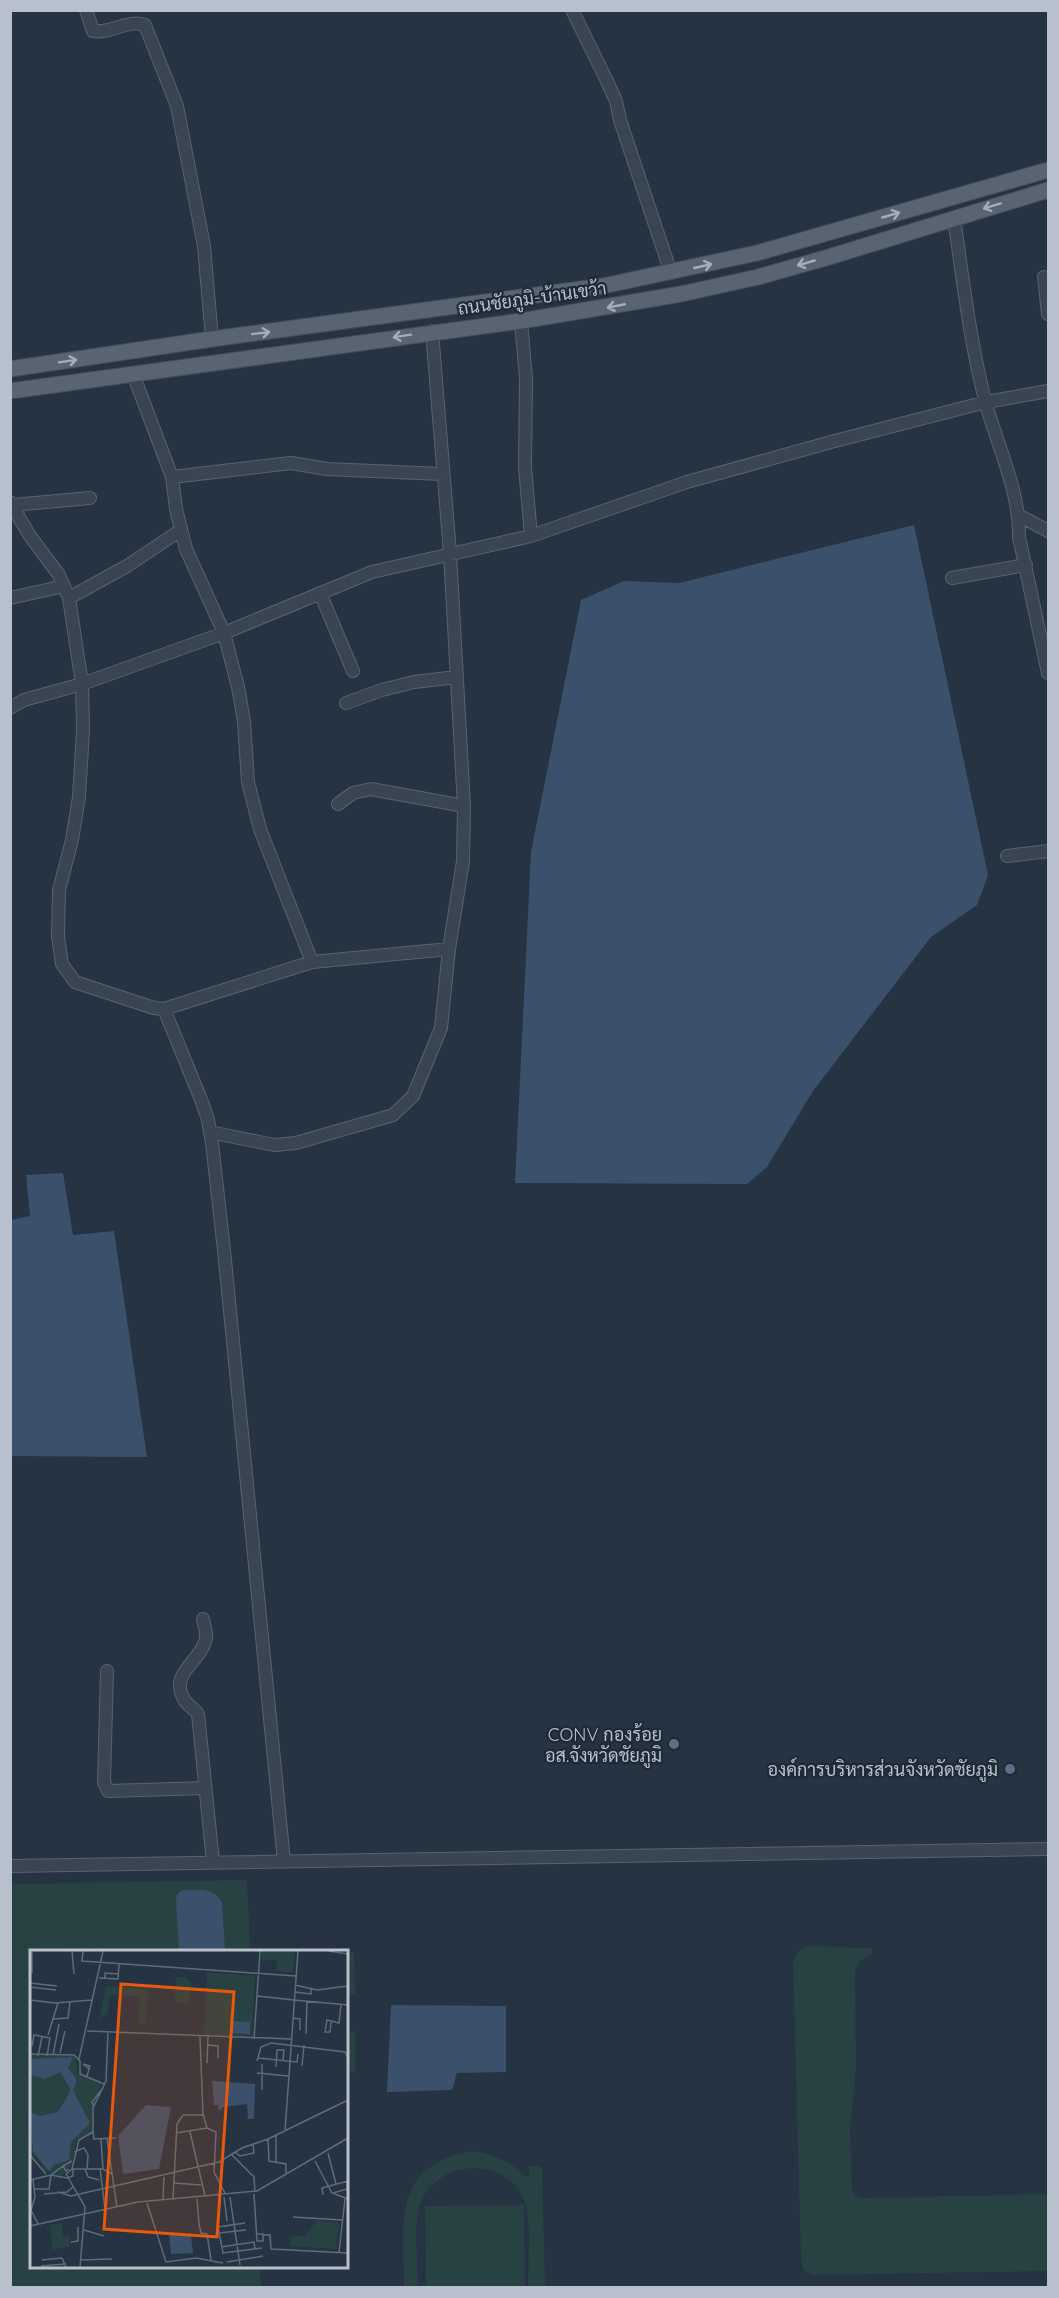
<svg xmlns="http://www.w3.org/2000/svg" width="1059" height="2298" viewBox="0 0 1059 2298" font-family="Quicksand,Sarabun,sans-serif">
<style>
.green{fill:#284143}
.water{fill:#3b516b}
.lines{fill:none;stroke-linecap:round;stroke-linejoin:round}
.minor-casing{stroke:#58636f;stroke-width:14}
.major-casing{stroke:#444e5b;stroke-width:17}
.minor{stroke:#3a4552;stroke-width:12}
.major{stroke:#586472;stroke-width:15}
.oneway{stroke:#a4aeba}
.service-dot{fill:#5c6f8a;stroke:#1f2a37;stroke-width:2}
.labels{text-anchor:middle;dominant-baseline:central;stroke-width:4.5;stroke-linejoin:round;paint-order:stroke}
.street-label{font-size:18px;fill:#b7c0cc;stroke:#1f2a37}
.poi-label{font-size:18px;fill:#b7c0cc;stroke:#1f2a37;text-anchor:end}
.inset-road{fill:none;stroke:#606b79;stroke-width:1.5}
.view{fill:#e8590c;fill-opacity:0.15;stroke:#e8590c;stroke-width:3}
.inset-edge{fill:none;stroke:#b7c0cc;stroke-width:3}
</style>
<rect width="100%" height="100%" fill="#263342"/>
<path class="green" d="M247,1880L250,1951L32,1952V2266L260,2267L261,2287H11L10,1884Z
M807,1946L871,1948L872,1953L858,1963L855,1971L856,2068L850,2131L852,2190L856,2196L861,2198L1048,2194V2271L813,2275L803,2270L801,2257L793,1961L798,1952Z
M347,1952H354L355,1994H347Z
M347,2031H355V2073H347Z
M475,2151C499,2156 511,2162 529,2179V2166H542L545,2287H528C528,2267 531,2223 526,2205C511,2155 436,2157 420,2205C413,2228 418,2263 418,2287H404C403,2222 392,2163 475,2151Z
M524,2205L525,2287H426L425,2206Z"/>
<path class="water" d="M914,525L988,875L977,905L931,937L813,1091L767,1167L747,1184L515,1183L531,852L581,600L624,581L679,583Z
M63,1173L73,1235L114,1231L147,1457L11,1456V1220L30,1216L26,1175Z
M183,1890C198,1890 214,1887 222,1902L225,1951H179L176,1900L177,1894Z
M391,2005L506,2006V2072L457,2073L452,2090L387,2092Z"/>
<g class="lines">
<defs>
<path id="minor" d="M86,10L93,31C111,34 128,19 145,25L177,106L204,246L212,339
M572,10L606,79L616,101L620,120L671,273
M954,218C963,280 970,343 986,404C998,447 1020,492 1019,537L1048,673
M1044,277L1048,314
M521,321L526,379L525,467L531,536
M133,374L172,477L176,509L186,549L224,633L238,687L244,721L248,782L260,829L312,962
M172,477L291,463L327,469L442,474
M10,502L30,536L59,575L69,598L82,684L83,730L79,797L72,840L59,890L58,936L62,964L75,982L154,1008L164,1009L312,962L449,949
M13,505L90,498
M1020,516L1048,531
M952,578L1026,565
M320,593L353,671
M10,598L64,586
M69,598L127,566L181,530
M346,703L382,690L414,682L457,677
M10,708L24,700L82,684L224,633L372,572L531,536L687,482L831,442L986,402L1048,391
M338,804L353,793L371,789L464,806
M1007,856L1048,851
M164,1009L202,1102L208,1120L212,1143L224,1250L284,1861
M210,1132L274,1145L296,1143L393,1115L413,1096L441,1028L449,949L463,861L464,806L450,553L432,331
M203,1619C204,1625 207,1632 206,1638C202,1662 167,1673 185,1701C188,1705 194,1709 198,1714L213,1862
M107,1671L104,1782L108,1791L205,1788
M10,1866L1048,1849"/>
<path id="major" d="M10,369L212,339L603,286L757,253L1048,170
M10,391L521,321L681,294L758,277L829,257L1048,190"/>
</defs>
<use href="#minor" class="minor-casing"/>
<use href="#major" class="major-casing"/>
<use href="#minor" class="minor"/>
<use href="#major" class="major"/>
</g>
<defs><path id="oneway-shaft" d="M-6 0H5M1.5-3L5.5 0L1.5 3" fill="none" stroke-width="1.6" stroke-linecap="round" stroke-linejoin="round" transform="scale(1.5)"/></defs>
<g class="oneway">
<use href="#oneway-shaft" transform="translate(992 206) rotate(163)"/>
<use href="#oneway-shaft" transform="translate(891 215) rotate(-16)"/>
<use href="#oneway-shaft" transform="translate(806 263) rotate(164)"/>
<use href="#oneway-shaft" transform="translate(703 266) rotate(-13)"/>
<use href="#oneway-shaft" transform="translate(616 306) rotate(169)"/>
<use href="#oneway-shaft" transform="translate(261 333) rotate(-7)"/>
<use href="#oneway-shaft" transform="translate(402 336) rotate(171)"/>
<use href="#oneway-shaft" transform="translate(68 361) rotate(-9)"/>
</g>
<g class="service-dot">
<circle cx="674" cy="1744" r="6"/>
<circle cx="1010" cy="1769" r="6"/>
</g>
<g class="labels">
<g class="street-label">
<text transform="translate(532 298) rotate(-8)">ถนนชัยภูมิ-บ้านเขว้า</text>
</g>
<g class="poi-label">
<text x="662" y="1734">CONV กองร้อย<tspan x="662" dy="21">อส.จังหวัดชัยภูมิ</tspan></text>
<text x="998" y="1769">องค์การบริหารส่วนจังหวัดชัยภูมิ</text>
</g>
</g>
<g transform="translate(30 1950)">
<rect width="318" height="318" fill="#263342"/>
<path d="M231,1H265L263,23L247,21V10L230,11ZM177,22L225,26L222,86L174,85ZM146,27H156L161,32L160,50L154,54L145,52ZM76,36L118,39L116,73H108L111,47L80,45L78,63L69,70ZM0,104L45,106L48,124L72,132L62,160V183L47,191L41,217L31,226L11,220L12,214L1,203ZM287,271L309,273L306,299L260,296L262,286H274ZM32,273L33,286H39L40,296L22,300L20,275Z" fill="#284143"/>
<path d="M204,71L220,72V84L201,83ZM43,107L38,118L47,130L43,140L60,173L41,192L39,210L25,214L19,221L3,202L0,162L10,166L28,162L41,140L30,122L15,129L0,125V109ZM182,131L225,134L224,169H218L217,154L193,157L189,162L188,155H184ZM116,155L141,157L129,219L93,224L88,186ZM139,284L161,286L163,303L141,304Z" fill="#3b516b"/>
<path class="inset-road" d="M42,1L44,24M53,1L52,11L266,26M299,1L318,4M2,23V1M69,28L88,29L89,14M75,29V23L89,24M0,33L27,36M265,35L287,40L318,36M0,37L26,40M265,42L281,44V39M227,46L264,50M0,50L25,53L62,50M264,50L318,55M263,68L270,69V80M22,69L38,68L40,52M301,72L300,82H295L297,70L309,73L311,55M57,81L261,89M276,84L277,51M18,85L28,53M170,87L173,164L177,178M224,89L230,1M178,95L188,96V108M2,96L4,85L20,88L17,106M30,103L35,81M0,104L44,105L50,111V124L74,134M23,105L29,74M8,106L12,87M228,108L267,112L268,104M49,109L73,1M227,111L231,97L241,93L315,102L318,109M177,113L178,87M272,116L274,95M246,117L247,100H254L253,111M227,123L258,126M57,126L60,116L53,114L59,119M232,140V114M64,157L62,152L73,138M255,181L268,1M63,182L64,189L86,188M160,182L175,246M146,183L177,178L186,182L184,222L195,243M246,185V212M71,189L73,219M77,189L87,257M238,189L239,211L256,214V223M44,202L54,198L58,205L57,219M205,202L210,206L224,203L223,194M298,203L306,234M0,205L16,224M202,205L224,227L225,242M285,211L302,243L318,249M70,218L75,259M39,219L36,221L33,216L42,211M43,219H73L82,224M55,219L58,227L69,230M3,229L5,247L1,260L8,274M0,230L21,225L37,228L43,226V219M143,233L171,235M4,239H19L21,225L33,216M28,242L41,246L189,212L212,198L238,189L318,150M303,243L317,239L318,223M14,244L37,242L43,237M224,244L227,291H233V284H226M293,245L292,238L318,231M194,247L197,271M200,247L210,315M143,248L147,174L153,165H173M133,249L134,227M167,249L169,274L171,283L177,284L181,310M117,253L136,312L166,308L193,313M263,267L312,270M215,273L188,277L193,303L232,298M0,276L108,252L227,241L318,188M54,280L74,286M189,283L216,280M233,285H240L241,299L318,303M41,292L48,291V277M191,297L224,292L225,299M309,302L315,249M12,310L32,308L36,317M51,310L82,309M197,312L233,306M11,316L36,314M50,317L55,257L36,224L42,219L49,190L63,182V158L76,131L78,82"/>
<path class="view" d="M91,34L204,42L187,287L74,279Z"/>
<rect width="318" height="318" class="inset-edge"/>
</g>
<rect width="1059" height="2298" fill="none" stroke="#b7c0cc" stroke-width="24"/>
</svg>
